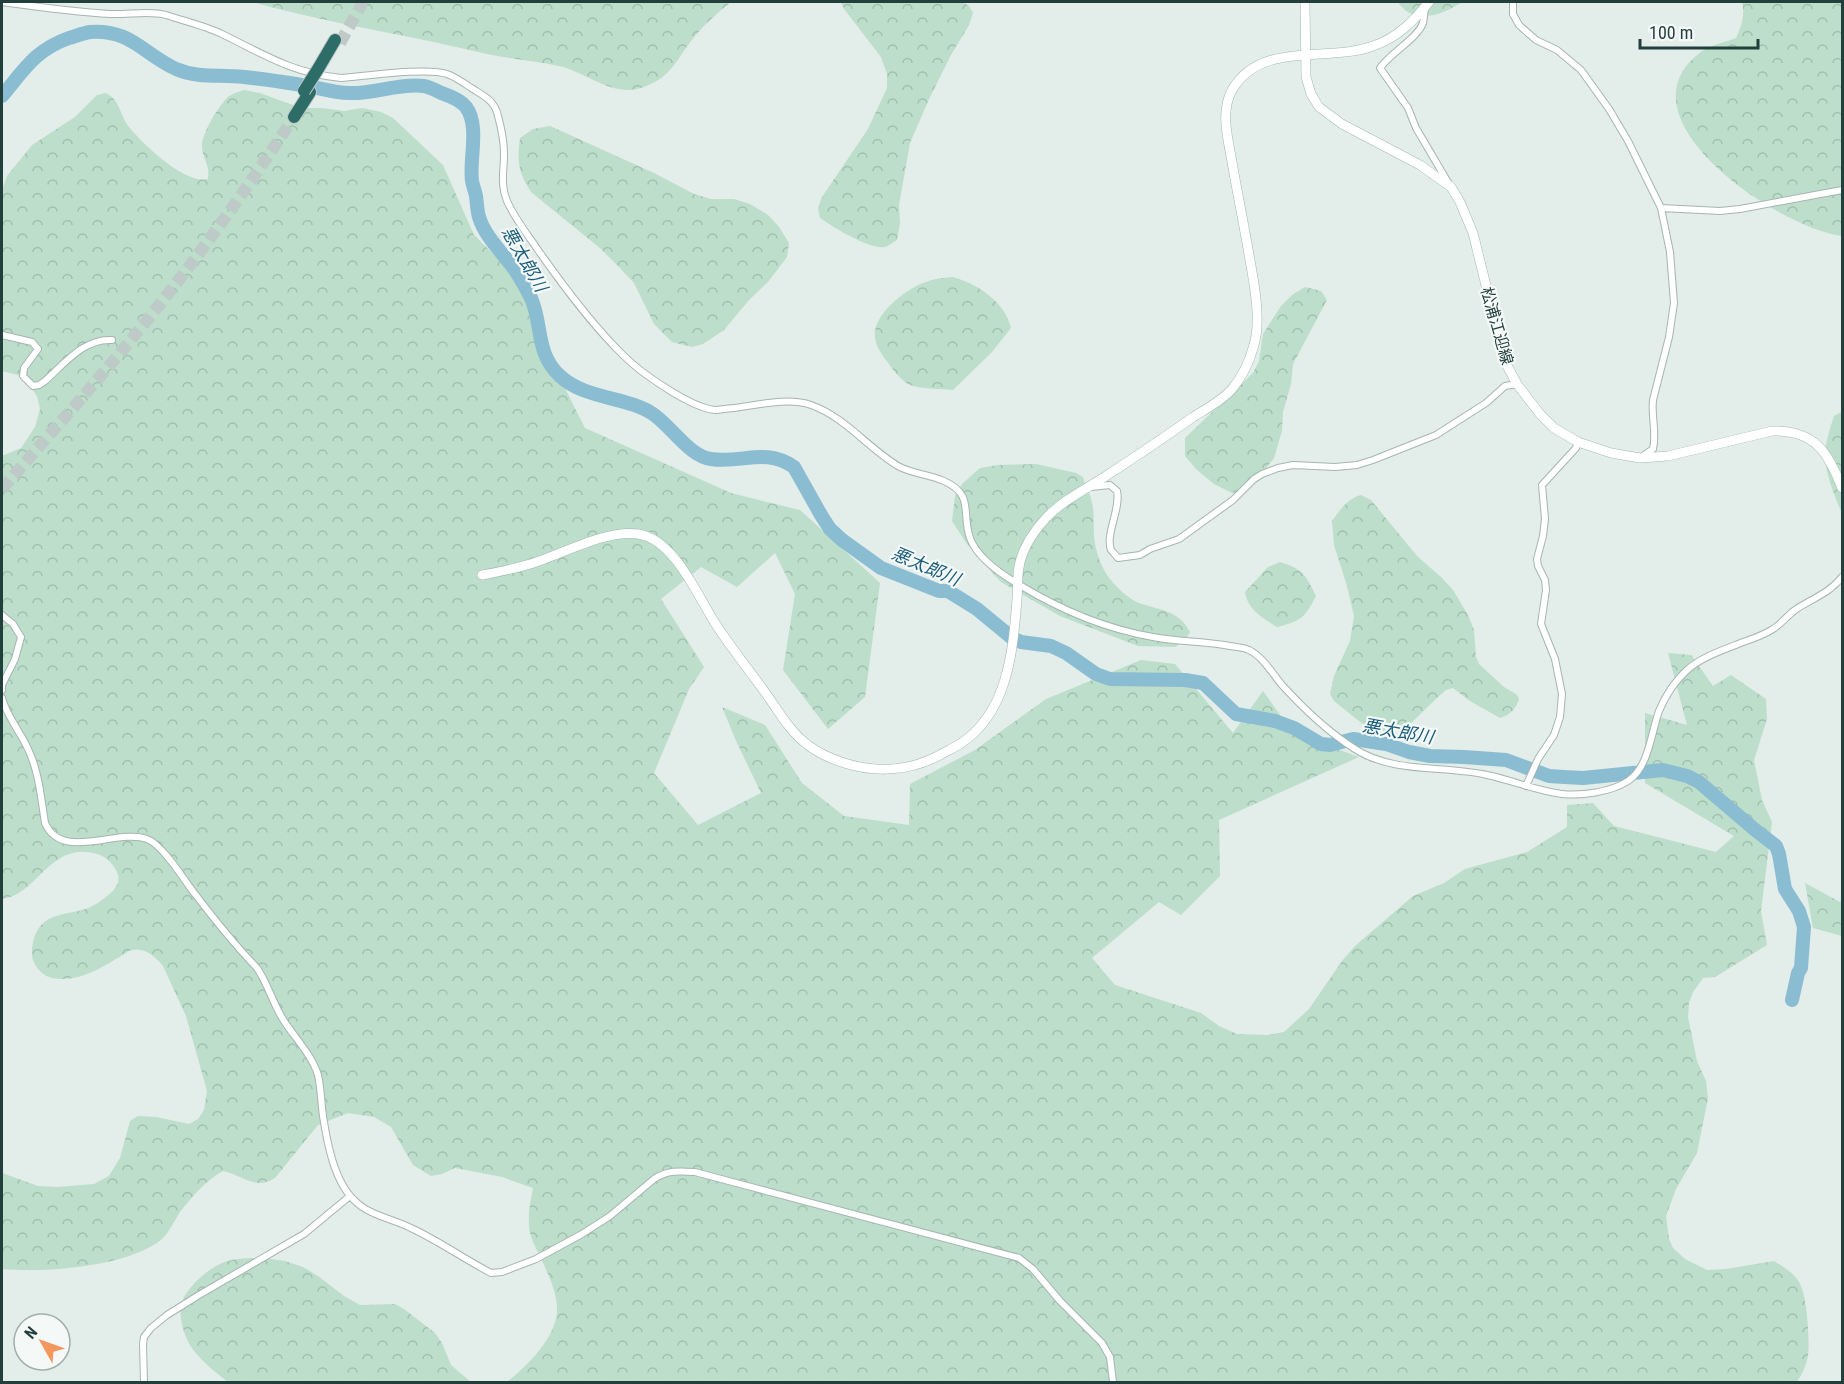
<svg xmlns="http://www.w3.org/2000/svg" width="1844" height="1384" viewBox="0 0 1844 1384" font-family="'Roboto Condensed','Noto Sans JP',sans-serif">
<style>
.forest{fill:url(#forest-crowns)}
.lines{fill:none;stroke-linecap:round;stroke-linejoin:round}
.river{stroke:#8bbdd2;stroke-width:14}
.highway-tunnel{stroke:#bdcac7;stroke-width:12;stroke-dasharray:12 6;stroke-linecap:butt}
.street-casing{stroke:#a6b5b2;stroke-width:8}
.secondary-casing{stroke:#a1b9b4;stroke-width:10}
.highway-casing{stroke:#c1c9c8;stroke-width:14}
.street{stroke:#fff;stroke-width:6}
.secondary{stroke:#fff;stroke-width:9}
.highway{stroke:#2e6c68;stroke-width:12}
.highway-bridge-casing{stroke:#c1c9c8;stroke-width:14;stroke-linecap:butt}
.highway-bridge{stroke:#2e6c68;stroke-width:12}
.labels{text-anchor:middle;dominant-baseline:central;stroke-width:4.5;stroke-linejoin:round;paint-order:stroke}
.street-label{font-size:16px;fill:#233f3c;stroke:#f4f9f8}
.water-label{font-size:18px;font-style:italic;fill:#1c5e7c;stroke:#f4f9f8}
</style>
<defs>
<pattern id="forest-crowns" width="20" height="18" patternUnits="userSpaceOnUse" patternTransform="scale(1.5)"><rect width="20" height="18" fill="#bcdeca"/><path d="M2 6a3 3 0 1 1 6 0M12 15a3 3 0 1 1 6 0" fill="none" stroke="#a1c0ae"/></pattern>
</defs>
<rect width="100%" height="100%" fill="#e3edea"/>
<path class="forest" d="M252,2H731C718,12 706,23 695,36C676,59 672,78 641,88C612,97 586,72 559,66C535,61 511,59 487,54C468,50 449,45 429,41C370,29 310,18 252,2Z
M841,2H963L969,6L973,13L969,25L951,55L929,99L910,143L899,205L900,223L897,240C893,242 889,246 885,247C870,250 833,227 820,218L818,208L822,197L868,129L887,88V74L881,57L844,9Z
M1398,2H1462C1443,15 1413,26 1398,2Z
M1742,2H1842V236C1781,229 1611,117 1702,51C1712,45 1725,42 1736,38C1742,25 1745,15 1742,2Z
M244,90L260,93L301,108H322L344,111L362,108L381,112L393,118L443,165L474,235L532,292L543,325L541,341L585,428L731,493L800,510L880,583L865,697L828,729L783,670L795,594L775,553L737,587L701,567L661,599L704,667L689,689L654,773L698,825L761,793L737,743L722,707L765,725L802,783L844,816L909,825L910,784L975,750L1046,699L1141,660L1175,664L1233,733L1263,691L1293,733L1359,757L1219,820L1220,876L1181,915L1159,902L1092,958L1115,985L1201,1013L1219,1026L1237,1034L1267,1035L1284,1032L1309,1009L1342,961L1355,946L1413,896L1444,883L1465,869L1527,852L1567,827V805L1593,803L1614,826L1716,852L1734,836L1645,783V713L1687,725L1668,653L1691,655L1713,686L1731,675L1766,699L1767,719L1754,760L1762,800L1772,822L1761,911L1767,945L1715,977L1703,978L1693,992L1689,1003L1688,1017L1697,1061L1706,1081L1708,1098L1697,1153L1676,1189L1666,1216L1669,1239L1673,1248L1685,1259L1707,1270L1726,1269L1774,1261C1785,1268 1796,1274 1801,1286C1807,1299 1810,1342 1808,1356C1806,1366 1802,1374 1797,1382H507C527,1366 555,1339 557,1312C558,1296 550,1278 543,1263C538,1250 529,1239 529,1224C528,1213 531,1199 533,1188L502,1177L455,1168L442,1174L431,1176L413,1165L391,1127L374,1117L348,1113L318,1125L275,1178C255,1191 243,1175 223,1171C206,1180 192,1197 180,1212C174,1221 170,1231 162,1239C128,1267 44,1273 2,1269V1173L38,1186L58,1187L94,1184L109,1176L120,1158L130,1121L138,1116L156,1117L189,1124L198,1119L204,1110L207,1091L186,1016L163,966C156,957 145,947 132,950C127,951 121,957 116,959C98,970 75,983 52,978C43,976 36,968 33,960C31,953 32,949 33,942C40,914 59,916 82,910C94,907 104,899 113,891C117,886 120,881 118,875C116,867 108,858 100,855C50,838 39,895 2,899V456L21,448L35,427L40,409L37,396L26,381L18,375L2,371V190L7,176L32,145L75,117L97,95L106,93C120,100 120,116 129,127C143,144 185,185 208,179C210,163 203,161 202,147C201,135 218,107 227,98C231,94 238,92 244,90Z
M550,126L654,173L694,194L711,199H734L750,204L768,215L779,227L789,243L787,257L768,282L749,300L724,330L703,344L692,347L672,342L654,324L634,283L620,268L601,249L531,192C518,172 517,161 520,138L533,129Z
M953,277C978,284 1005,302 1011,328L992,352L953,390C942,389 918,389 908,384C900,379 894,371 889,364C882,355 873,343 875,331C878,311 907,288 926,282C935,278 944,278 953,277Z
M1305,287L1321,291L1327,300L1293,364L1291,384L1283,412L1282,431L1274,458L1253,485L1237,492L1232,493L1214,484L1196,469L1185,456V438L1253,373L1259,361L1263,334L1281,306L1292,295Z
M1842,412V513C1835,498 1824,470 1825,454C1826,441 1830,428 1834,416Z
M1036,464L1076,473L1083,477C1085,486 1091,494 1092,503C1095,514 1093,525 1094,536C1095,550 1101,568 1110,579C1117,588 1129,599 1139,603C1159,610 1179,610 1190,632L1185,641L1175,647L1138,646L1060,616L1001,582L976,555L965,541L952,521L955,496L962,484L980,468L998,465Z
M1361,495L1371,500L1417,556L1441,577L1453,590L1468,615L1474,630L1476,657L1479,664L1504,687L1516,694L1519,699C1516,709 1510,715 1500,718L1470,701L1453,688L1446,690L1439,696L1409,725L1382,731L1369,729L1334,701L1330,694L1334,676L1350,641L1354,616L1347,586L1334,545L1332,521C1340,510 1347,499 1361,495Z
M1280,562C1301,568 1307,576 1316,596C1305,617 1302,621 1277,627C1264,619 1247,609 1245,592L1268,567Z
M1805,883L1840,902L1842,900V936L1813,928Z
M263,1258L285,1261L303,1267L318,1276L344,1296L360,1305L395,1304L404,1309L435,1333L442,1343L451,1365L471,1382H228C216,1373 204,1363 194,1351C185,1340 177,1316 182,1302C187,1287 208,1269 222,1263C234,1258 250,1258 263,1258Z"/>
<g class="lines">
<path class="river" d="M2,96C24,70 35,50 69,38C76,36 83,33 90,32C131,29 143,54 176,69C200,79 219,74 244,77C263,79 283,82 302,85C317,87 334,93 349,93C374,94 399,83 424,86C430,87 437,91 444,94C453,97 460,100 466,107C480,126 469,159 472,181C473,186 475,191 476,196C477,203 477,210 479,217C485,237 503,253 515,270C521,279 526,288 531,298C543,325 535,353 560,376C586,400 626,396 653,414C672,427 689,456 711,459C742,464 765,447 794,467L821,515L830,529L842,540L881,568L939,591H948L977,609L1011,637L1021,642L1051,646L1066,653L1096,674L1110,679L1185,680L1203,683L1236,714L1275,721L1294,728L1321,744L1330,745L1353,739L1360,740L1386,744L1409,752L1430,756L1464,757L1506,760L1549,776L1564,777L1583,778L1663,770L1687,776L1699,782L1754,829L1776,846L1779,854L1785,889L1799,911L1804,927L1801,968L1798,973L1792,1000"/>
<path class="highway-tunnel" d="M340,43L363,2
M2,489C48,436 95,384 139,330C195,262 246,190 294,117"/>
<defs>
<path id="street" d="M2,2C38,7 74,12 111,14C128,15 149,10 166,15C184,21 205,26 222,34C265,55 292,73 341,78C366,76 427,67 447,74C456,77 465,84 473,89C484,96 495,101 498,116C501,127 504,142 504,154C504,172 500,184 507,201C515,219 528,235 538,250C564,287 592,325 624,356C641,373 691,408 715,410C716,410 733,408 734,408C758,405 788,397 811,405C845,417 868,448 898,466C912,474 929,474 944,481C975,495 961,513 970,538C977,558 1001,574 1018,584C1059,609 1106,629 1153,637C1178,642 1204,641 1230,646C1236,647 1243,647 1249,650C1263,657 1272,673 1282,685C1303,708 1328,732 1355,749C1394,774 1444,765 1487,775C1512,780 1536,791 1562,794C1582,796 1611,792 1628,781C1649,767 1651,733 1659,711C1665,697 1674,682 1686,671C1702,656 1726,649 1746,641C1755,638 1765,634 1773,629C1781,624 1787,616 1795,610C1811,599 1830,593 1842,577
M1513,2V14L1519,25L1536,40L1557,50L1581,70L1609,109L1628,141L1661,208L1670,252L1674,303L1669,337L1653,400C1651,417 1657,432 1653,449L1643,456
M1425,9C1424,13 1424,19 1423,23C1417,39 1391,52 1380,68L1408,108L1416,128L1449,184
M1661,208L1720,211L1740,209L1842,190
M2,335L32,342L38,349L24,368L23,376L33,386L39,385L45,381C64,364 84,338 112,340
M1091,487L1110,485L1117,491C1121,509 1105,534 1111,550C1112,551 1117,557 1118,558L1140,555L1150,549L1179,539L1233,500L1254,479L1262,474L1278,468L1293,465L1335,467L1357,465L1373,460L1436,435L1486,403L1505,386L1517,384
M2,615L13,624L21,637L15,659L2,685V690
M2,698C7,717 20,731 28,749C39,772 41,798 45,823C62,862 117,828 147,839C163,845 184,880 195,894C214,919 235,945 257,968C268,984 273,1004 284,1021C295,1038 312,1055 318,1075C321,1088 321,1102 323,1116C327,1142 334,1181 354,1200C368,1215 393,1219 411,1228C439,1241 464,1259 491,1273L502,1272L536,1259L582,1234L610,1216L654,1179C668,1170 679,1171 695,1172L1019,1258L1033,1269L1060,1301L1102,1343L1110,1357L1113,1382
M1526,786L1538,759L1554,735L1560,717L1562,694L1555,659L1541,624L1546,590L1545,580L1538,566L1537,559L1543,536L1545,519L1542,485L1576,448L1578,442
M144,1382L143,1344L144,1337L151,1328L167,1315L199,1295L304,1234L350,1196"/>
<path id="secondary" d="M1305,2L1306,77L1311,94L1319,107L1342,124L1420,165L1451,187L1460,202L1473,233L1505,362L1517,384L1540,414L1554,428L1578,442L1611,453L1640,458L1668,456L1772,431C1815,430 1828,452 1842,488
M482,575C498,572 514,569 530,564C561,555 606,529 638,534C674,539 697,595 715,623C731,648 750,671 767,695C779,712 791,733 808,745C818,753 832,759 844,763C876,773 909,771 938,756C945,752 953,748 960,744C1008,713 1013,651 1017,599C1018,589 1017,577 1019,567C1022,549 1034,531 1046,518C1063,500 1086,489 1106,476C1135,457 1164,438 1193,417C1206,409 1223,400 1232,389C1242,377 1250,360 1254,345C1262,318 1253,278 1248,249C1243,220 1237,191 1232,162C1228,138 1220,113 1232,90C1261,40 1328,63 1373,46C1397,38 1414,21 1429,2"/>
<path id="highway" d="M318,69L335,40
M294,117L310,92"/>
</defs>
<use href="#street" class="street-casing"/>
<use href="#secondary" class="secondary-casing"/>
<use href="#highway" class="highway-casing"/>
<use href="#street" class="street"/>
<use href="#secondary" class="secondary"/>
<use href="#highway" class="highway"/>
<defs>
<path id="highway-bridge" d="M304,91L318,69"/>
</defs>
<use href="#highway-bridge" class="highway-bridge-casing"/>
<use href="#highway-bridge" class="highway-bridge"/>
</g>
<g class="labels">
<g class="street-label">
<text transform="translate(1497 326) rotate(74)">松浦江迎線</text>
</g>
<g class="water-label">
<text transform="translate(525 259) rotate(60)">悪太郎川</text>
<text transform="translate(926 566) rotate(23)">悪太郎川</text>
<text transform="translate(1398 731) rotate(10)">悪太郎川</text>
</g>
</g>
<rect width="1844" height="1384" fill="none" stroke="#233f3c" stroke-width="6"/>
<g transform="translate(42 1342) rotate(310)"><circle r="28" fill="#f4f9f8" stroke="#a0afad" stroke-width="1.5"/>
<path d="M0-4.5L10 22L0 15L-10 22Z" fill="#f3975c"/>
<text y="-9" font-size="16" font-weight="bold" text-anchor="middle" fill="#233f3c">N</text>
</g>
<path d="M1640 39v9h118v-9" fill="none" stroke="#233f3c" stroke-width="3"/>
<text x="1649" y="39" font-size="18" fill="#233f3c" stroke="#f4f9f8" stroke-width="4.5" paint-order="stroke">100 m</text>
</svg>
